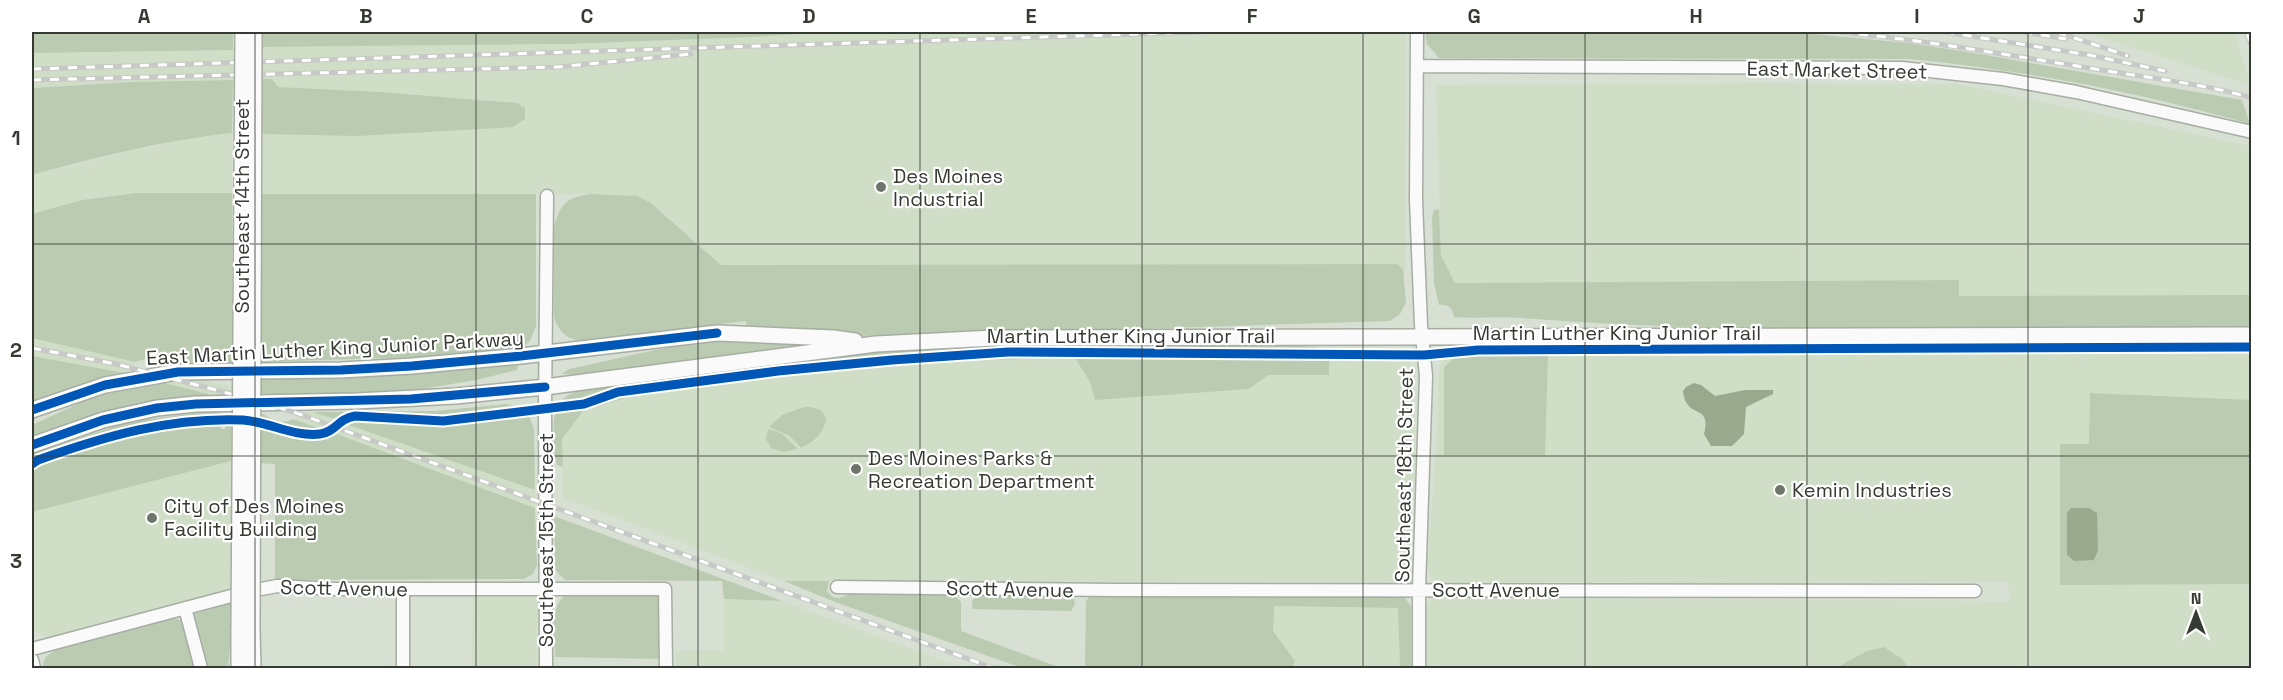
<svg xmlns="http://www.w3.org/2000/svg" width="2283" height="700" viewBox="0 0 2283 700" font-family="'Space Grotesk',sans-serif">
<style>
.built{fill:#d0dec8}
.green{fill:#bbcbb2}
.water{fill:#98a98d}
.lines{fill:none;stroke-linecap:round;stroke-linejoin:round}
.minor-casing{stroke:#a6ada3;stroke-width:15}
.major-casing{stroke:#a6ada3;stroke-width:18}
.minor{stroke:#f9faf9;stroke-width:12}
.major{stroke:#f9faf9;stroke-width:15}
.rail-casing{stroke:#c7c9c6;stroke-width:5}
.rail{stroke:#fff;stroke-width:3;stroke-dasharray:9;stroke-linecap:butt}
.major-bridge-casing{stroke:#a6ada3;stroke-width:18;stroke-linecap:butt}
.major-bridge{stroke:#f9faf9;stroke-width:15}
.cycleway-casing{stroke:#fff;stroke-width:13}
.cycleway{stroke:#0057b8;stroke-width:9}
.grid{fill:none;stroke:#353b32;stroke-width:1.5;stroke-opacity:0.55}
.poi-dot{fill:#6e756b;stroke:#fff;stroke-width:2}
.labels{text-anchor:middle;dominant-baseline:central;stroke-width:4.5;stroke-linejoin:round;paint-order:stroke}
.street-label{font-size:20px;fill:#353b32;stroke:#fff}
.poi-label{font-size:20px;fill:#353b32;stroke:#fff;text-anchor:start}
.neatline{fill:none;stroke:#353b32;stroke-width:2}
.grid-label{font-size:20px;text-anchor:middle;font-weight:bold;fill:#353b32}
</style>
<rect width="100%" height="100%" fill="#d8e0d4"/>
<path class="built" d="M834,32H1406L1405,274L1403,269L1397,264L721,265L669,218L651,203L637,196L592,194H261V134L525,119V108L517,103L381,92L278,87L261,79V47L569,44L751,37Z
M2083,32H2235L2250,85Z
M233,50V80L133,82L32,88V53Z
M1757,83L1958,84L2251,146V295L1959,296V280L1455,283L1441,255L1436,85Z
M232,133V193H136L111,196L82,200L32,214V175L133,150L197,137Z
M32,338H36L135,362L125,373L32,356Z
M2251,351V668H1425V605L1434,597L2008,601L2009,598L2008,582L1453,583L1435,580L1427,568L1436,450L1439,368L1445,356Z
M1075,358L1409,361L1414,388L1415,474L1409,573L1405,578L1398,582L784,581L563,498L562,439L582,411L629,397L809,372L974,360Z
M194,378H210V381L231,387V396H208V394L161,382Z
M312,412L338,420L327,431L293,419L303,413Z
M343,423L535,490V508L334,433Z
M231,461V589L51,637L42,636L34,631L32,625V512Z
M473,593H538L537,668H472Z
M724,599L782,601L963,668H676V651L724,650Z
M1273,606L1399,608L1400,668H1292L1295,661L1273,631Z"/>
<path class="green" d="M32,32H233V50L32,53Z
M261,32H834L751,37L569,44L261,47Z
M1425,32H1793L1908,43L1980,54L2242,100L2250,124C2139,92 2024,70 1909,59L1439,58L1427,44Z
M261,79H272L278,87L381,92L517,103L525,108V119L513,127L358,136L261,134Z
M233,80L232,133C165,140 97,157 32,175V88L133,82Z
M136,193H232V362L164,365L145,359L135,362L32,338V214L82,200Z
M261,194H536V326L530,341L523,347L508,350L420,357L260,362Z
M592,194L637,196L651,203L721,265L1397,264L1403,269L1406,303L1400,314L1390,321L1137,329H1028L860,336L747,331L746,321L579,341C565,337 559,332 554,317V226C562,202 567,197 592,194Z
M1439,209L1441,255L1455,283L1959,280V296L2251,295V327C2009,328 1764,337 1522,318C1499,316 1476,319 1454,317C1453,308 1448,304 1439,305L1434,283L1432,217L1434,210Z
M739,338L838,345L686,360L585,375L562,374L569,369C625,357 681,342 739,338Z
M1284,344L1333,349L1392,350L1401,352L1409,361H1329V375H1268L1249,389L1095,400L1090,382L1075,358L974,360L809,372L629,397L583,411L562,439L563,467L557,465L555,458C554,431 547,400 578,391C667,379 755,361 844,354C990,343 1137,344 1284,344Z
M1548,355L1545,455H1444V367L1453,359L1466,356Z
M32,356L125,373L93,380L32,401Z
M502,366H518L517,370L476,380L404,392L260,396V377H326Z
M161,382L208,394V396C142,400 94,416 32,437V425L95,396Z
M2090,393L2251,400V584L2060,585V444H2089Z
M507,404L523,408L443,417L353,414L338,420L312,412L435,411Z
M804,407C814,407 823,408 826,419C824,434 813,442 801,448L790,436L769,427L782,415Z
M202,412H219L220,418C167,420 116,429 66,448C55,452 42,455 32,461V454L127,422Z
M259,412C271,418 280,426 293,419L327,431C303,436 282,427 259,420Z
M528,413L534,429L535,490L343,423L350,419H363L439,423Z
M225,422H231V461L32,512V468L36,464C94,438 157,423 221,423V429H225Z
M260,425C284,432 308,442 334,433L535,508L537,565L533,574L524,579L275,580V464L259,463Z
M768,429L781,433L798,449L783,452L771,448L766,439Z
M554,516L782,601L724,599L722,581L565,580L556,571L555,565Z
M784,581H829L827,591C833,600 840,599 849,594L954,595L961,602V631L1061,668H1022L835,602Z
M652,594L658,596L660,600L661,659L555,657C555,638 548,606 566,595Z
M978,595L1068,596L1074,599L1075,604L1071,611L973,609C971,603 972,599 978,595Z
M1090,596H1391L1404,597L1411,606V668H1400L1398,608L1274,606L1273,631L1295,661L1292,668H1085L1086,601Z
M231,603V637L228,668H204L193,622L194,614Z
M175,618L184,622L197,668H43C42,659 48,654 56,650Z
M1884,647L1902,659L1909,668H1836L1867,651Z"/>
<path class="water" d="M1694,383L1701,385L1715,396L1745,390H1773V394L1746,407L1744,434L1732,446H1711L1704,434C1712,402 1686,421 1683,391L1686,387Z
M2071,508H2089L2097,513L2098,550L2094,560L2074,561L2067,555V513Z"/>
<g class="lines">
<defs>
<path id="minor" d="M1417,32L1416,200L1421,325L1426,376L1419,589V668
M1417,66L1902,68L2003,79L2076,92L2252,132
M837,587L1116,590L1975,591
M403,589V668
M185,608L201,668
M32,649L246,592L277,586L335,589H665L666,668
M32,660L34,668
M546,668L545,408L547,196"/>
<path id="major" d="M32,410L105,385L178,372L341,370L412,366L521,356L717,333L833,338L855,341
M32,445L103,420L157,408L196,404L356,401L456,396L545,387L876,344L994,338L2252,335
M252,629L253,668
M239,668V629"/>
</defs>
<use href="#minor" class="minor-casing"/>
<use href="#major" class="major-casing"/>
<use href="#minor" class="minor"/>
<use href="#major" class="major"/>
<defs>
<path id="rail" d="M1841,32C1931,41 2019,57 2108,71C2156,79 2204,84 2252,98
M1945,32L2089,55L2165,71
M2023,32L2066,39
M2057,32L2128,56
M2247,32L2252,48
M32,69L1202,32
M32,80L557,67L691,54
M32,348L116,364L262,402L305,416L993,668"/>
</defs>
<use href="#rail" class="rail-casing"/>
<use href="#rail" class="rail"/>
<defs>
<path id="major-bridge" d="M239,629L243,32
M252,629L254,32"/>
</defs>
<use href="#major-bridge" class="major-bridge-casing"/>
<use href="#major-bridge" class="major-bridge"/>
<defs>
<path id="cycleway" d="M32,410L105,385L178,372L341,370L412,366L521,356L717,333
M32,445L103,420L157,408L196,404L411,399L545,387
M32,464L38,460C105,436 171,417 243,420C270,422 293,437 320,434C336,432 337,419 355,416L443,421L584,404L618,392L778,371L892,360L1008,352L1424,355L1478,350L2252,347"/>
</defs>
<use href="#cycleway" class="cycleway-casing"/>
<use href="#cycleway" class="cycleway"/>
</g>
<path class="grid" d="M255,32V668M476,32V668M698,32V668M920,32V668M1142,32V668M1363,32V668M1585,32V668M1807,32V668M2028,32V668M32,244H2252M32,456H2252"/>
<g class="poi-dot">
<circle cx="881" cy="187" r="6"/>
<circle cx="856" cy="469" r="6"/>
<circle cx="1780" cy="490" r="6"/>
<circle cx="152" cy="518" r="6"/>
</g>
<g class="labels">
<g class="street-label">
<text transform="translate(1837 70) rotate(1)">East Market Street</text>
<text transform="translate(242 206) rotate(-90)">Southeast 14th Street</text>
<text x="1617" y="333">Martin Luther King Junior Trail</text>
<text x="1131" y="336">Martin Luther King Junior Trail</text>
<text transform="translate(335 348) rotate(-3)">East Martin Luther King Junior Parkway</text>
<text transform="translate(1404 475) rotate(-89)">Southeast 18th Street</text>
<text transform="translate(546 540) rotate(-90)">Southeast 15th Street</text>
<text transform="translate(344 588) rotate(1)">Scott Avenue</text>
<text transform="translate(1010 589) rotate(1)">Scott Avenue</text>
<text x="1496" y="590">Scott Avenue</text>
</g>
<g class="poi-label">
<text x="893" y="176">Des Moines<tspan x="893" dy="23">Industrial</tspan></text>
<text x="868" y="458">Des Moines Parks &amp;<tspan x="868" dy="23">Recreation Department</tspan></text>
<text x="1792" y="490">Kemin Industries</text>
<text x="164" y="506">City of Des Moines<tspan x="164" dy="23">Facility Building</tspan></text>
</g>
</g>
<rect width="2283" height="700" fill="none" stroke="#ffffff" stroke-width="66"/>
<g transform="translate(2196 613)" stroke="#ffffff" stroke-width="4.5" paint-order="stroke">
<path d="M0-4.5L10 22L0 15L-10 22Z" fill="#353b32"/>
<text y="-9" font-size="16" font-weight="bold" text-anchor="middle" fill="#353b32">N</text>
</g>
<rect x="33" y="33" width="2217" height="634" class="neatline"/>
<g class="grid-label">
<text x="144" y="23">A</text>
<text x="366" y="23">B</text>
<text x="587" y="23">C</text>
<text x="809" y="23">D</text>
<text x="1031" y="23">E</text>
<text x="1252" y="23">F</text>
<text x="1474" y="23">G</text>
<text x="1696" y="23">H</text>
<text x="1917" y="23">I</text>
<text x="2139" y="23">J</text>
<text x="16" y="145">1</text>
<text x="16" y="357">2</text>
<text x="16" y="568">3</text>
</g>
</svg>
